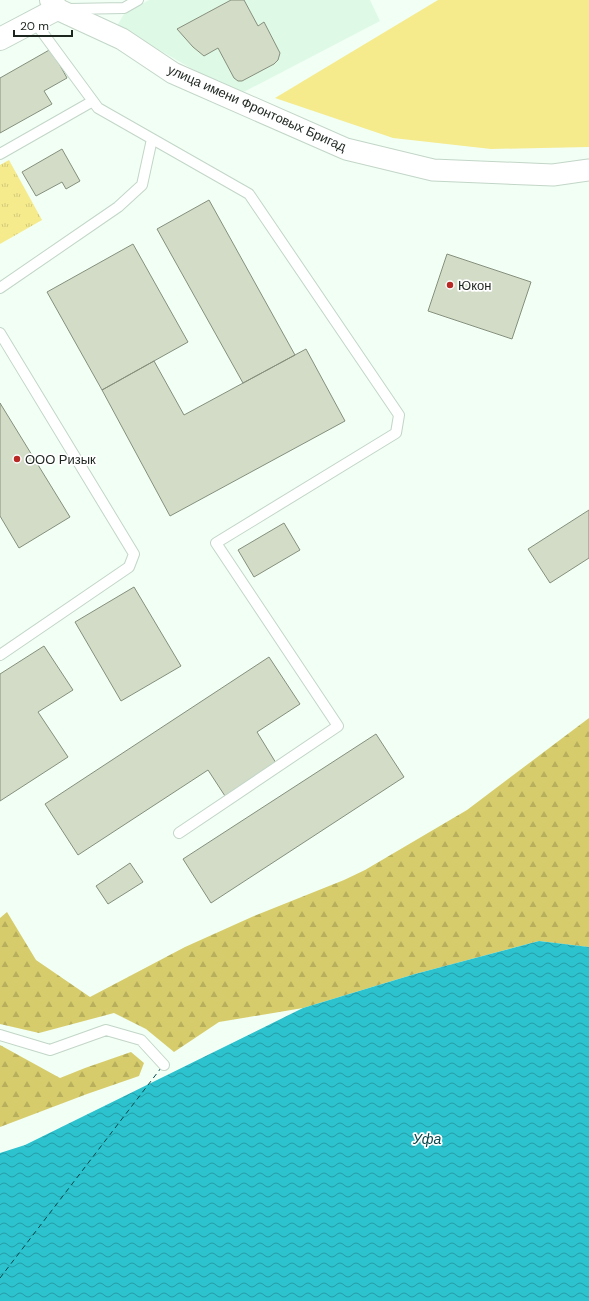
<svg xmlns="http://www.w3.org/2000/svg" width="589" height="1301" viewBox="0 0 589 1301" font-family="'DM Sans',sans-serif">
<style>
.built{fill:#defae6}
.grass{fill:url(#grass-tufts)}
.forest{fill:url(#forest-firs)}
.garden{fill:#f5eb8d}
.water{fill:url(#water-waves)}
.lines{fill:none;stroke-linecap:round;stroke-linejoin:round}
.ferry{stroke:#06474c;stroke-width:1;stroke-dasharray:5 4;stroke-linecap:butt}
.building{fill:#d2dcc7;stroke:#868f7c}
.lane-casing{stroke:#c2d6c7;stroke-width:12}
.street-casing{stroke:#c2d6c7;stroke-width:23}
.secondary-casing{stroke:#c2d6c7;stroke-width:24}
.lane{stroke:#fff;stroke-width:10}
.street{stroke:#fff;stroke-width:21}
.secondary{stroke:#fff;stroke-width:22}
.poi-dot{fill:#b82925;stroke:#fff;stroke-width:1.5}
.labels{text-anchor:middle;dominant-baseline:central;stroke-width:3.5;stroke-linejoin:round;paint-order:stroke}
.street-label{font-size:13px;fill:#1d251f;stroke:#fff}
.poi-label{font-size:13px;fill:#1d251f;stroke:#fff;text-anchor:start}
.water-label{font-size:14px;font-style:italic;fill:#06474c;stroke:#fff}
</style>
<defs>
<pattern id="grass-tufts" width="24" height="20" patternUnits="userSpaceOnUse"><rect width="24" height="20" fill="#f5eb8d"/><path d="M3 7l-1-3M5 7V3M7 7l1-3M15 17l-1-3M17 17v-4M19 17l1-3" fill="none" stroke="#d2c979"/></pattern>
<pattern id="forest-firs" width="22" height="20" patternUnits="userSpaceOnUse"><rect width="22" height="20" fill="#d7cc6c"/><path d="M5 1l3.5 6h-7zM16 11l3.5 6h-7z" fill="#b8af5d"/></pattern>
<pattern id="water-waves" width="16" height="10" patternUnits="userSpaceOnUse"><rect width="16" height="10" fill="#2cc2ce"/><path d="M0 5q4-4 8 0t8 0" fill="none" stroke="#259da7"/></pattern>
</defs>
<rect width="100%" height="100%" fill="#f2fff5"/>
<path class="built" d="M149,0H370L380,21L238,95L117,26L124,14Z"/>
<path class="grass" d="M9,160L42,220L0,244V165Z"/>
<path class="forest" d="M589,718V947L539,941L415,974L303,1008L219,1022L174,1052L146,1029L114,1013L39,1033L0,1024V918L7,912L36,960L90,997L185,947L254,916L344,880L365,870L467,810Z
M0,1045L60,1078L85,1068L131,1052L144,1063L139,1076L87,1094L0,1127Z"/>
<path class="garden" d="M438,0H589V147L491,149L393,138L275,98Z"/>
<path class="water" d="M539,941L589,947V1301H0V1153L25,1145L303,1008L415,974Z"/>
<g class="lines">
<path class="ferry" d="M0,1278L161,1068"/>
</g>
<path class="building" d="M231,0H244L258,26L264,22L280,53L278,60L274,64L242,81H238L234,78L218,48L204,56L193,47L177,29Z
M51,49L67,78L44,91L52,104L0,133V78Z
M62,149L80,181L66,189L62,182L36,196L22,172Z
M209,200L295,355L243,383L157,229Z
M133,244L188,342L102,390L47,292Z
M447,254L531,282L512,339L428,311Z
M306,349L345,421L170,516L102,390L154,361L184,415Z
M0,403L70,517L19,548L0,516Z
M589,510V558L550,583L528,549Z
M284,523L300,550L254,577L238,550Z
M134,587L181,666L121,701L75,622Z
M44,646L73,690L38,712L68,757L0,801V674Z
M269,657L300,704L257,732L276,763L225,796L208,770L78,855L45,804Z
M376,734L404,777L211,903L183,859Z
M130,863L143,882L108,904L96,886Z"/>
<g class="lines">
<defs>
<path id="lane" d="M69,9L124,8L138,0
M34,21L98,108L249,194L399,415L396,433L216,543L338,726L179,833
M0,154L93,101
M0,288L118,207L142,185L152,139
M0,333L134,554L129,567L0,655
M0,1035L50,1050L106,1030L141,1040L164,1065"/>
<path id="street" d="M57,9L122,39L173,73L346,149L433,170L553,175L589,170"/>
<path id="secondary" d="M0,39L57,9L51,0"/>
</defs>
<use href="#lane" class="lane-casing"/>
<use href="#street" class="street-casing"/>
<use href="#secondary" class="secondary-casing"/>
<use href="#lane" class="lane"/>
<use href="#street" class="street"/>
<use href="#secondary" class="secondary"/>
</g>
<g class="poi-dot">
<circle cx="450" cy="285" r="4"/>
<circle cx="17" cy="459" r="4"/>
</g>
<g class="labels">
<g class="street-label">
<text transform="translate(257 108) rotate(24)">улица имени Фронтовых Бригад</text>
</g>
<g class="poi-label">
<text x="458" y="285">Юкон</text>
<text x="25" y="459">ООО Ризык</text>
</g>
<g class="water-label">
<text x="427" y="1139">Уфа</text>
</g>
</g>
<path d="M14 30v6h58v-6" fill="none" stroke="#1d251f" stroke-width="2"/>
<text x="20" y="30" font-size="12" fill="#1d251f" stroke="#ffffff" stroke-width="3" paint-order="stroke">20 m</text>
</svg>
